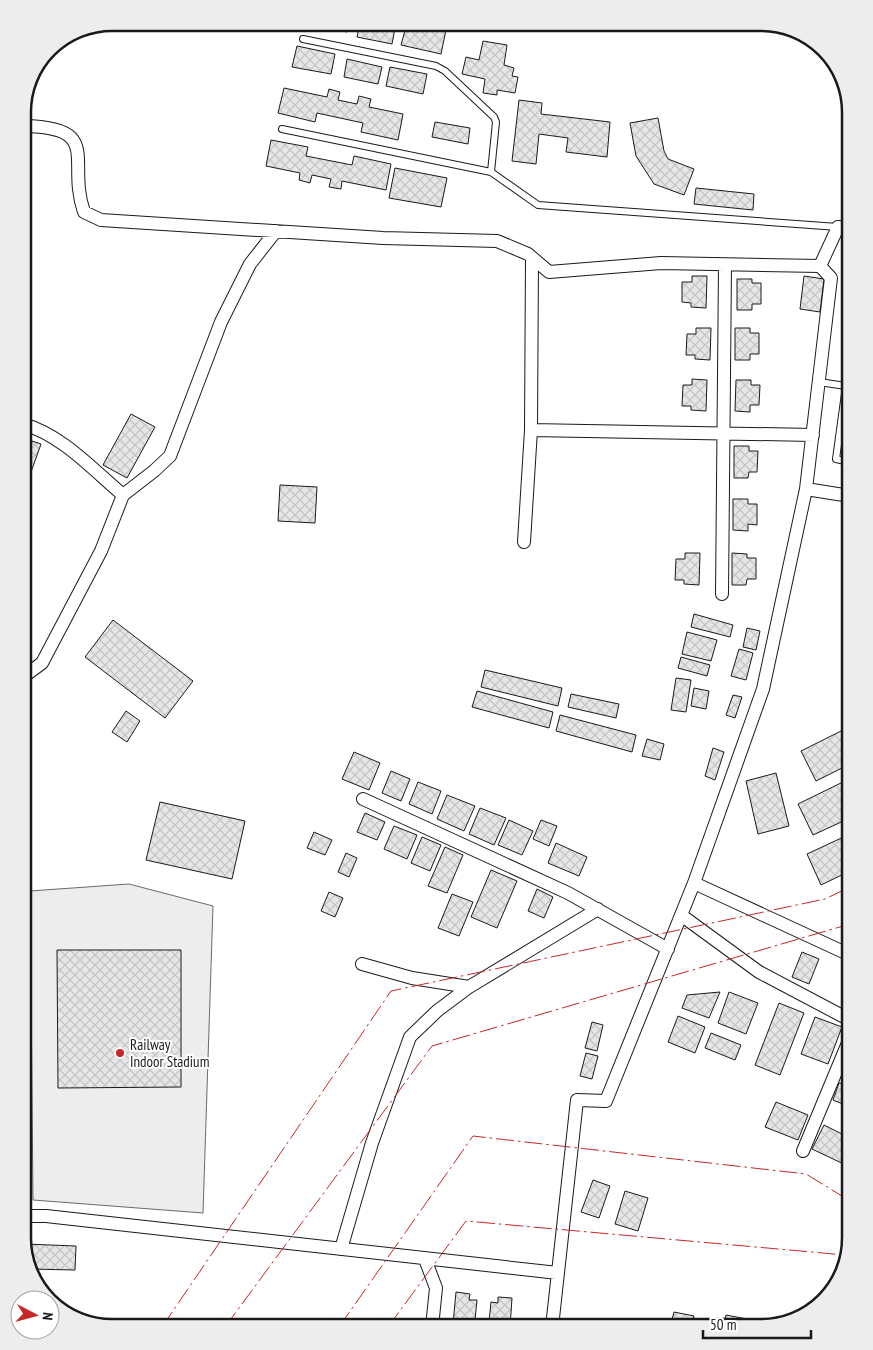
<svg xmlns="http://www.w3.org/2000/svg" width="873" height="1350" viewBox="0 0 873 1350" font-family="'PT Sans Narrow',sans-serif">
<style>
.garden{fill:#ededed;stroke:#6a6a6a}
.water{fill:url(#water-waves);stroke:#6a6a6a}
.building{fill:url(#building-cross-hatch);stroke:#1a1a1a}
.lines{fill:none;stroke-linecap:round;stroke-linejoin:round}
.service-casing{stroke:#1a1a1a;stroke-width:8}
.minor-casing{stroke:#1a1a1a;stroke-width:14}
.service{stroke:#fff;stroke-width:6}
.minor{stroke:#fff;stroke-width:12}
.power{stroke:#c62828;stroke-width:1;stroke-dasharray:18 4 2.5 4;stroke-linecap:butt}
.poi-dot{fill:#c62828;stroke:#fff;stroke-width:2}
.labels{text-anchor:middle;dominant-baseline:central;stroke-width:4;stroke-linejoin:round;paint-order:stroke}
.poi-label{font-size:15px;fill:#1a1a1a;stroke:#fff;text-anchor:start}
.rim{fill:none;stroke:#1a1a1a;stroke-width:2.5}
</style>
<defs>
<pattern id="water-waves" width="16" height="10" patternUnits="userSpaceOnUse" patternTransform="scale(1.25)"><rect width="16" height="10" fill="#d7d7d7"/><path d="M0 5q4-4 8 0t8 0" fill="none" stroke="#b8b8b8"/></pattern>
<pattern id="building-cross-hatch" width="8" height="8" patternUnits="userSpaceOnUse" patternTransform="scale(1.25)"><rect width="8" height="8" fill="#e6e6e6"/><path d="M0 0l8 8M0 8l8-8" fill="none" stroke="#c5c5c5"/></pattern>
</defs>
<rect width="100%" height="100%" fill="#fff"/>
<path class="garden" d="M129,884L213,906L203,1213L33,1200L30,891Z"/>
<path class="water" d="M29,1126L30,1183H23V1127Z"/>
<path class="building" d="M304,23H348L347,32L304,24Z
M360,23H396L392,44L357,37Z
M407,23L446,30L441,54L401,45Z
M483,41L507,45L504,65L514,68L512,76L518,77L515,93L497,90V95L483,93L485,79L462,74L466,57L479,60Z
M297,46L335,54L331,74L292,67Z
M347,59L382,67L378,84L344,77Z
M390,67L427,74L423,94L386,86Z
M284,88L327,97L329,89L340,92L338,100L357,104L359,96L371,99L369,107L403,114L398,140L361,132L363,123L317,113L315,122L278,113Z
M519,100L542,103L541,114L610,122L607,157L566,152L568,138L539,134L536,164L512,161Z
M658,118L664,151L668,159L694,169L684,195L654,184L636,156L630,123Z
M435,122L470,128L468,144L432,137Z
M271,140L308,147L306,156L352,165L354,156L391,164L386,190L342,181L341,189L329,187L331,179L312,175L310,183L299,180L300,173L266,166Z
M395,168L447,178L441,207L389,198Z
M696,188L754,194L753,210L694,204Z
M692,276H707L706,308L691,307V303L682,302V282H692Z
M804,276L824,279L820,312L800,309Z
M737,279H752V283H761V304H752V310H737Z
M696,328H711L710,360L695,359V355H686L687,334H696Z
M735,328H750V333H759V354H750V360H735Z
M692,379L707,380L706,411L691,410V406H682L683,385H692Z
M736,380H751V385H760L759,405H750V412L735,411Z
M131,414L155,427L127,478L103,465Z
M23,438L41,444L31,472L23,469Z
M734,446H749V451H758L757,472H749L748,478H734Z
M280,485L317,487L315,523L278,521Z
M733,499H748V504H757V525L748,524V531L733,530Z
M685,553H700L699,585L684,584V580H675L676,559H685Z
M732,553L747,554V558H756V579H747L746,585H732Z
M694,614L733,625L730,637L691,627Z
M113,620L193,681L165,718L85,657Z
M747,628L760,631L756,650L743,647Z
M687,632L717,640L711,661L682,654Z
M739,649L753,653L746,680L731,676Z
M681,657L710,665L707,676L678,668Z
M485,670L562,688L558,706L481,687Z
M676,678L691,680L686,712L671,710Z
M694,688L709,691L706,709L691,706Z
M477,691L553,712L549,728L472,707Z
M571,694L619,704L616,718L568,707Z
M733,695L742,697L735,718L726,715Z
M126,711L140,721L127,742L112,732Z
M560,715L636,735L632,752L556,731Z
M849,727L850,764L816,781L801,751Z
M647,739L664,744L660,760L642,756Z
M713,748L724,752L715,780L705,776Z
M354,752L380,763L369,790L342,779Z
M391,771L410,779L401,801L382,793Z
M776,773L789,826L758,834L746,781Z
M845,781L850,792V818L813,835L798,804Z
M418,782L441,791L432,814L409,804Z
M447,795L475,806L464,831L437,819Z
M160,802L245,821L232,879L146,860Z
M480,808L506,818L494,845L469,834Z
M365,813L385,822L377,840L357,832Z
M509,820L533,831L522,855L498,845Z
M541,820L557,826L549,846L533,839Z
M394,826L417,835L407,859L384,849Z
M314,832L332,840L325,855L307,848Z
M850,834V871L821,885L807,854Z
M422,837L441,845L430,871L411,863Z
M556,843L587,857L579,876L548,863Z
M445,847L463,855L447,893L428,886Z
M346,853L357,858L349,877L338,872Z
M491,870L517,881L497,928L471,917Z
M537,889L553,897L544,918L528,911Z
M329,892L343,898L335,917L321,911Z
M452,894L473,902L459,936L438,928Z
M57,950H181V1087L58,1088Z
M802,952L819,959L809,984L792,977Z
M720,992L709,1018L682,1008L687,995Z
M729,992L758,1003L746,1034L718,1023Z
M779,1003L804,1013L780,1075L755,1065Z
M678,1016L705,1027L695,1053L668,1042Z
M815,1017L842,1027L828,1064L801,1054Z
M592,1022L603,1025L597,1051L585,1048Z
M711,1033L741,1045L735,1060L705,1048Z
M586,1053L598,1056L592,1079L580,1076Z
M839,1083L850,1087V1107L833,1100Z
M776,1102L808,1115L798,1140L765,1127Z
M824,1125L850,1138V1167L812,1149Z
M593,1180L610,1186L599,1218L581,1212Z
M625,1191L648,1198L638,1231L615,1224Z
M24,1244L76,1246L75,1270L30,1269Z
M456,1292L470,1294L469,1300H477L475,1320H468L467,1325L453,1324Z
M498,1297L512,1298L510,1327H496V1323L489,1322L491,1302L498,1303Z
M674,1312L694,1316L691,1327H670Z
M726,1315L747,1319L745,1327H723Z"/>
<g class="lines">
<defs>
<path id="service" d="M303,39L436,66L445,71L494,117L496,122L491,172
M282,129L491,172L538,205L838,227
M819,382L846,386L836,459L850,462"/>
<path id="minor" d="M23,126C104,127 66,161 84,212L101,220L383,238L497,241L528,254L549,272L661,263L820,266L838,227L850,228
M23,424C62,435 92,469 123,495
M531,430L813,435
M806,489L831,278L820,266
M524,542L531,430L532,258
M722,594L725,265
M23,677L42,663L101,551L123,495L154,471L170,456L221,322L250,264L276,231
M363,799L568,893L668,949
M681,915L759,972L850,1020
M850,955L694,883L763,689L806,489L850,496
M362,964L412,978L469,987L598,909
M803,1151L850,1038
M23,1216H46L558,1273
M341,1249L372,1143L410,1037L437,1011L469,987
M425,1259L436,1288L432,1327
M552,1327L577,1100L606,1101L694,883"/>
</defs>
<use href="#service" class="service-casing"/>
<use href="#minor" class="minor-casing"/>
<use href="#service" class="service"/>
<use href="#minor" class="minor"/>
<path class="power" d="M162,1327L391,991L825,899L850,887
M225,1327L432,1046L850,924
M339,1327L473,1136L806,1174L850,1201
M388,1327L466,1221L845,1255"/>
</g>
<circle class="poi-dot" cx="120" cy="1053" r="5"/>
<g class="labels">
<g class="poi-label">
<text x="130" y="1044">Railway<tspan x="130" dy="17">Indoor Stadium</tspan></text>
</g>
</g>
<path d="M0 0H873V1350H0ZM112 31H761A81 81 0 0 1 842 112V1238A81 81 0 0 1 761 1319H112A81 81 0 0 1 31 1238V112A81 81 0 0 1 112 31Z" fill="#ededed" fill-rule="evenodd"/>
<path class="rim" d="M112 31H761A81 81 0 0 1 842 112V1238A81 81 0 0 1 761 1319H112A81 81 0 0 1 31 1238V112A81 81 0 0 1 112 31Z"/>
<g transform="translate(35 1315) rotate(96)"><circle r="24" fill="#ffffff" stroke="#a3a3a3"/>
<path d="M0-4L9 19L0 12L-9 19Z" fill="#c62828"/>
<text y="-8" font-size="14" font-weight="bold" text-anchor="middle" fill="#1a1a1a">N</text>
</g>
<path d="M703 1330v8h108v-8" fill="none" stroke="#1a1a1a" stroke-width="2.5"/>
<text x="710" y="1330" font-size="15" fill="#1a1a1a" stroke="#ffffff" stroke-width="4" paint-order="stroke">50 m</text>
</svg>
